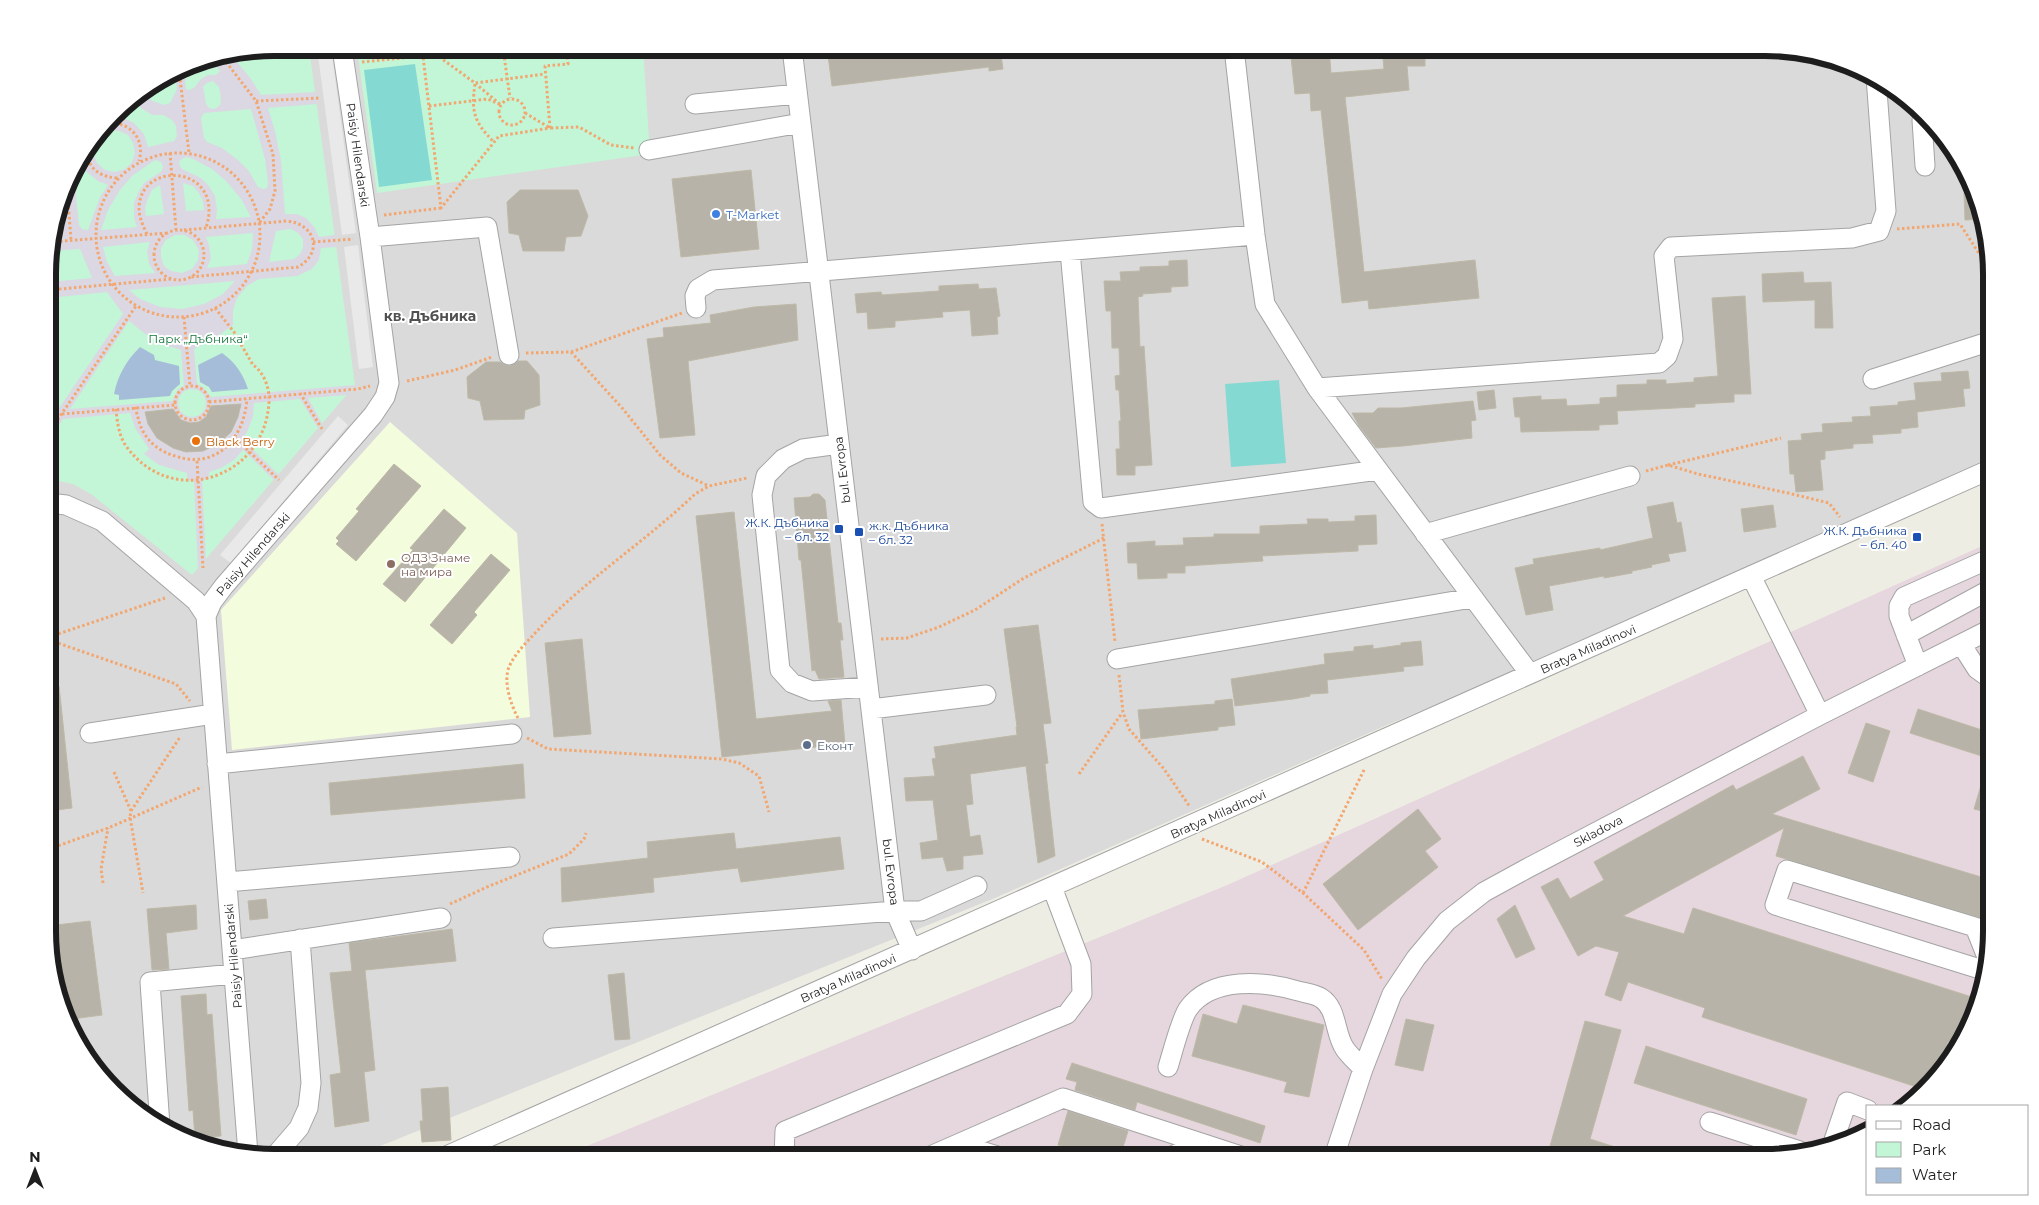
<svg xmlns="http://www.w3.org/2000/svg" width="2039" height="1205" viewBox="0 0 2039 1205" font-family="Montserrat,sans-serif">
<style>
.residential{fill:#dbdada}
.industrial{fill:#e6d6de}
.education{fill:#f3fddd}
.park{fill:#c2f6d7}
.pitch{fill:#85d9d3}
.parking{fill:#e9e9e9}
.plaza{fill:#dbd8e3;fill-rule:evenodd}
.water{fill:#a6bdd9}
.building{fill:#b7b3a9;stroke:#beb9a6}
.lines{fill:none;stroke-linecap:round;stroke-linejoin:round}
.minor-casing{stroke:#a4a4a4;stroke-width:21}
.path{stroke:#f2a770;stroke-width:3;stroke-dasharray:2.5 2.5;stroke-linecap:butt}
.minor{stroke:#fff;stroke-width:19}
.shop-dot{fill:#3f7fe0;stroke:#fff;stroke-width:2}
.food-dot{fill:#e8710a;stroke:#fff;stroke-width:2}
.transit-dot{fill:#1a4fb4;stroke:#fff;stroke-width:2}
.education-dot{fill:#8d6e63;stroke:#fff;stroke-width:2}
.service-dot{fill:#5c6f8a;stroke:#fff;stroke-width:2}
.labels{text-anchor:middle;dominant-baseline:central;stroke-width:4;stroke-linejoin:round;paint-order:stroke}
.street-label{font-size:12px;fill:#1d1d1d;stroke:#fff}
.shop-label{font-size:12px;fill:#366cbe;stroke:#fff;text-anchor:start}
.park-label{font-size:12px;fill:#117539;stroke:#fff}
.food-label{font-size:12px;fill:#c56008;stroke:#fff;text-anchor:start}
.transit-label{font-size:12px;fill:#164399;stroke:#fff;text-anchor:end}
.education-label{font-size:12px;fill:#785e54;stroke:#fff;text-anchor:start}
.service-label{font-size:12px;fill:#4e5e75;stroke:#fff;text-anchor:start}
.neighbourhood-label{font-size:14px;font-weight:bold;fill:#505050;stroke:#fff}
.rim{fill:none;stroke:#1d1d1d;stroke-width:6}
</style>
<rect width="100%" height="100%" fill="#eeede3"/>
<path class="residential" d="M275,48H1765L1823,55L1878,78L1953,149L1980,202L1991,260V469L1851,531L1387,725L995,898L353,1157H274L216,1150L161,1127L86,1056L49,960V245L71,174L125,104L188,65Z"/>
<path class="industrial" d="M1991,542V945L1961,1044L1925,1091L1905,1106H1868V1130L1779,1157H560L1225,886Z"/>
<path class="education" d="M390,422L517,533L530,717L232,750L221,610Z"/>
<path class="park" d="M275,48H309L355,385L192,575L91,494L73,484L49,479V245L71,174L125,104L188,65Z
M357,48H643L650,154L377,193Z"/>
<path class="pitch" d="M415,64L432,180L379,187L364,70Z
M1279,380L1286,463L1231,467L1225,384Z"/>
<path class="parking" d="M317,48H331L356,233L342,235Z
M358,245L373,367L359,369L344,247Z
M338,416L348,425L231,563L220,555Z"/>
<path class="plaza" d="M232,56L251,79L261,95L315,92L317,104L268,108L275,131L281,160L285,214H297L306,218L315,228L319,237L335,235L337,247L321,248L319,260L312,269L297,276L259,279L247,286L237,298L233,310V325L215,338L194,349L197,384L203,387L211,397L355,385L347,395L308,398L322,423L318,428L300,399L254,403L253,416L247,432L242,439L279,475L274,480L243,450L234,460L221,468L209,472V479L202,480L206,559L198,569L194,481L187,480V473L159,465L144,454L149,449L135,428L130,413L63,419L49,439V423L123,314L107,292L49,298V282L92,278L80,249L49,251V245L71,174L94,144L93,153L97,163L105,170L115,172L125,169L132,162L135,153L133,143L128,135L119,131L110,130L101,134L114,118H124L134,123L144,134L148,147L174,141L177,136L176,126L172,120L163,115H152L141,108L134,98L145,92L152,101L165,105L170,103L177,89L175,73L185,66L187,75L185,82L186,89L189,90L194,88L201,79L208,75H216L220,71L211,60ZM213,81L219,87L221,99L220,105L215,109L209,108L206,104L204,91L203,87L207,83ZM251,109L265,159L268,182L267,188L263,189L258,187L249,171L238,160L222,148L207,142L204,138L201,118L204,113ZM186,157L193,159L212,169L226,181L241,199L251,217L216,219L217,210L215,196L209,186L201,178L182,169L179,164L180,160ZM155,160L161,162L163,166L162,171L144,183L138,193L134,203V218L137,227L101,230L108,210L120,190L132,176ZM83,169L98,181L108,185L100,197L88,230L82,229L79,225L76,195L78,176L80,170ZM183,183L193,186L199,193L203,202L204,210L186,211ZM160,185L164,214L146,216L145,208L148,198L152,190ZM291,229L298,233L303,239V248L300,254L294,259L269,262L276,231ZM253,233L252,249L247,264L207,268L211,258L209,245L206,237ZM175,235H184L193,240L199,250L198,260L192,269L182,273L171,271L164,266L161,257V248L166,240ZM150,242L147,251L149,264L155,273L115,276L107,262L103,247ZM235,281L223,294L204,304L182,309L160,307L140,299L129,290ZM129,321L144,333L165,345L181,350L184,386L178,389L172,401L70,409ZM191,389L198,390L204,395L206,402L205,409L200,415L193,417L186,416L180,411L178,404L179,397L184,391ZM241,404L238,417L231,432L219,443L203,451L173,448L157,438L148,424L145,412L175,413L181,420L190,423L199,422L206,417L211,406Z"/>
<path class="water" d="M140,347L154,355L155,360L179,366L180,384L172,391L170,396L119,400V395L114,394C118,375 126,361 140,347Z
M222,353C236,363 243,374 248,389L212,392L209,387L200,382L198,365Z"/>
<path class="building" d="M827,48H1000L1003,69L989,71V67L832,86Z
M1290,48H1329L1331,73L1384,69L1382,48H1425V66H1407L1409,90L1345,97L1364,272L1475,260L1479,298L1369,309L1368,300L1342,303L1321,110L1311,111L1310,93L1295,94Z
M751,170L759,249L681,257L672,179Z
M520,190H578L588,216L581,236L566,237L564,251H523L519,235L509,233L507,202Z
M1975,192L1980,202L1983,219L1965,220L1964,193Z
M1187,260L1188,286L1171,287V292L1142,294L1143,296L1138,297L1140,347L1144,346L1152,465L1135,466V475H1117L1116,449H1120L1119,421H1121L1119,390H1116L1115,376L1120,375L1119,348H1112L1111,311H1106L1104,281H1121L1120,272L1140,271V267L1169,266V261Z
M1803,272L1804,283L1831,282L1833,328H1815V300L1763,302L1762,274Z
M978,284L979,289L996,288L1000,316L997,317L998,334L972,336L970,310L942,312L943,317L895,321V327L868,329L867,312L857,313L855,294L881,292L882,295L939,291V286Z
M1745,296L1751,394H1734V402L1695,404V407L1617,411L1618,424L1599,425V430L1521,432L1520,417H1515L1513,398L1541,396V400L1566,399L1567,406L1600,404V398L1617,397V385L1647,384V380H1666V384L1694,382V378L1718,376L1712,298Z
M796,304L798,340L688,361L695,435L660,438L647,339L664,337L663,328L711,323L710,315L754,307Z
M518,361H527L539,375L540,405L525,410L524,419L484,420L480,401L468,398L467,377L486,362H500L505,365L510,366Z
M1968,371L1970,388L1963,389L1965,406L1917,412L1918,427L1901,429V433L1872,435L1873,443L1853,444V448L1825,451V459L1820,460L1823,490L1796,492L1794,474H1790L1788,441L1802,440L1801,434L1823,432L1822,424L1853,422L1852,417L1871,416L1870,407L1898,405V402L1916,400L1914,383L1942,381L1941,373Z
M1494,390L1496,408L1479,410L1477,392Z
M1473,401L1476,420L1471,421L1472,438L1403,446L1376,448L1359,426L1352,413H1373L1378,408H1401Z
M241,404L238,417L231,432L219,443L203,451L186,452L173,448L157,438L148,424L145,412L173,409L181,420L190,423L199,422L206,417L211,406Z
M394,464L421,486L356,561L336,544L339,541L336,538L359,511L356,509Z
M813,494H819L825,500L838,623H841L843,640H840L844,677L819,679L815,670L812,671L801,560H799L794,498L810,497Z
M1673,502L1677,523L1681,522L1686,551L1668,554L1670,561L1651,565L1652,567L1632,571V573L1604,578V576L1549,586L1553,610L1526,615L1515,568L1534,564L1533,559L1600,548V550L1653,538L1647,507Z
M1773,505L1776,527L1744,532L1741,509Z
M444,509L466,528L405,602L383,584L413,550L410,548Z
M734,512L756,719L832,711L828,701L841,700L845,744L722,757L696,516Z
M1376,515L1377,544L1358,545V551L1262,556L1263,561L1185,566V573H1167V578L1138,579L1137,563H1128L1127,543L1155,541V546L1184,545L1183,538L1214,537V534H1260V526L1308,524L1307,519H1328V522L1355,521V516Z
M491,554L510,570L474,612L477,615L452,644L430,625Z
M1038,625L1051,723L1043,724L1048,763L1045,764L1055,856L1038,863L1026,766L970,774L973,804L966,805L970,837L980,835L983,854L963,856V869L947,871L943,857L922,859L920,843L938,840L933,800L906,801L904,778L935,776L932,759L936,758L934,747L1017,735L1016,727H1017L1004,629Z
M582,639L591,734L554,737L545,643Z
M1421,641L1423,665L1403,667L1404,671L1327,680L1328,693L1310,694V696L1293,699L1235,706L1231,679L1325,664L1324,654L1354,651V647L1373,645V649L1401,645V643Z
M59,686L72,808L49,811V687Z
M1232,699L1235,725L1218,727V730L1141,739L1138,710L1215,704V701Z
M1918,709L1991,733V759L1910,733Z
M1866,723L1890,731L1873,782L1848,773Z
M1803,756L1820,789L1772,814L1991,880V921L1776,856L1784,828L1623,916L1684,934L1693,908L1975,998L1961,1044L1960,1045L1948,1042L1938,1074L1926,1090L1702,1017L1705,1008L1628,982L1621,1001L1605,995L1619,952L1596,946L1578,956L1541,887L1558,878L1570,899L1604,880L1594,862L1733,785L1736,790Z
M523,764L525,798L331,815L329,783Z
M1987,765L1991,766V813L1974,809Z
M1418,809L1441,839L1425,851L1438,867L1358,930L1323,884Z
M734,833L736,849L840,837L844,869L741,882L738,868L653,878L654,892L562,902L561,868L648,858L647,842Z
M266,899L268,918L250,920L248,901Z
M196,905L197,929L166,933L169,969L152,970L147,909Z
M1515,905L1535,949L1516,958L1497,919Z
M90,921L102,1015L72,1019L66,1005L56,925Z
M452,929L456,961L365,970L375,1070L364,1072L369,1121L335,1127L330,1075L341,1073L330,973L352,971L349,943Z
M624,973L630,1039L615,1040L608,975Z
M206,994L207,1015L212,1014L221,1136L195,1138L193,1110L189,1111L181,996Z
M1243,1005L1324,1025L1309,1097L1284,1092L1287,1082L1192,1056L1203,1014L1237,1024Z
M1406,1019L1434,1025L1423,1071L1395,1065Z
M1585,1021L1621,1030L1590,1139L1637,1154L1636,1157H1547Z
M1646,1046L1807,1099L1796,1135L1634,1083Z
M1072,1063L1265,1126L1260,1143L1137,1102L1135,1110L1075,1090L1077,1082L1066,1079Z
M448,1087L451,1140L422,1142L420,1121H423L421,1089Z
M1068,1111L1128,1131L1120,1157H1097L1058,1145Z"/>
<g class="lines">
<defs>
<path id="minor" d="M792,48L895,911L912,950
M1234,48L1255,235L1265,304L1317,388L1530,674
M695,104L797,94
M1922,120L1925,166
M649,150L801,123
M370,237L487,227L509,355
M1070,251L1093,502L1101,508L1378,470
M696,308L695,296L698,289L713,280L1255,235
M1873,379L1991,341
M1317,388L1659,363L1667,356L1673,339L1664,256L1671,247L1852,238L1879,231L1886,211L1876,77
M839,444L803,449L783,459L766,476L762,495L780,670L792,683L812,691L868,687
M49,503L66,505L102,521L196,601L206,616
M1425,534L1630,476
M1751,576L1820,715
M1906,635L1991,589
M1961,644L1977,669L1991,679
M1117,659L1472,598
M1918,666L1899,616V606L1904,597L1991,558
M871,709L986,695
M90,733L213,714
M217,764L512,734
M227,882L510,857
M553,938L895,911H921L977,886
M232,950L441,918
M1983,970L1775,905L1787,870L1975,927L1987,957
M1168,1067C1172,1054 1181,1019 1188,1009C1211,976 1265,981 1298,991C1305,993 1315,994 1321,998C1338,1009 1334,1033 1345,1049C1350,1056 1357,1062 1363,1069
M1710,1122L1800,1151
M160,1126L150,982L234,974
M1834,1140L1847,1102L1868,1110
M958,1144L1001,1157
M248,1154L206,616L212,602L224,586L373,415L385,397L389,383L370,237L342,48
M274,1157L299,1128L308,1108L311,1083L300,939
M444,1157L1991,469
M784,1157L785,1131L1067,1014L1082,994L1081,964L1052,887
M928,1157L1063,1098L1244,1157
M1170,1157L1201,1143
M1334,1157L1363,1069L1392,994L1416,958L1447,921L1484,892L1526,869L1820,715L1991,629"/>
</defs>
<use href="#minor" class="minor-casing"/>
<path class="path" d="M422,48L441,208L499,136L550,128L545,66L568,64L566,48
M427,48L475,83L545,74
M503,48L510,98
M657,48L663,53
M223,58L256,101L273,154L275,191L270,209L259,223
M362,62L423,56
M179,70L189,153
M475,84C471,112 474,122 494,142
M499 112a13 13 0 1 1 26 0a13 13 0 1 1-26 0Z
M256,101L320,98
M429,106L488,99L501,105L476,84
M525,113L550,128L579,127L611,145L634,148
M110,123C132,123 145,140 139,161
M96 235a82 82 0 1 1 164 0a82 82 0 1 1-164 0Z
M170,153L176,230
M86,154C91,171 101,177 118,178
M67,187L71,240
M384,215L441,208
M1897,229L1960,224L1991,272
M154 255a25 25 0 1 1 50 0a25 25 0 1 1-50 0Z
M184,230L287,221C315,224 324,252 298,267L191,277
M147,234C143,226 139,217 139,208C140,159 226,165 206,228
M50,242L167,233
M313,242L353,239
M49,290L171,279
M184,317L190,386
M571,352L682,313
M526,353L571,352L623,409L660,455L681,473L709,486
M407,381L455,370L492,357
M175 403a17 17 0 1 1 34 0a17 17 0 1 1-34 0Z
M300,393L322,429
M209,402L358,389L370,386
M135,407C138,416 139,425 144,433C151,445 162,452 175,456C216,470 244,439 247,399
M116,409C117,421 119,436 126,446C172,510 265,478 269,402C270,389 264,372 253,365L234,332L215,308
M62,414L175,405
M49,432L136,306
M235,438L279,480
M197,461L203,568
M1668,465L1781,438
M1646,471L1668,465L1698,474L1788,493L1829,503L1840,517
M1102,524L1115,642
M49,637L165,598
M881,639L907,638L939,627L975,610L1024,578L1104,538
M49,640L176,684L190,701
M1119,675L1123,712L1129,729L1164,769L1190,807
M518,718C511,705 503,682 509,667C515,653 527,642 537,631C585,580 645,542 695,494L709,486L747,478
M527,738L548,749L722,759L739,763L759,776L769,812
M114,772L131,811L130,817L143,893
M1079,774L1122,713
M131,811L180,737
M1202,839L1262,862L1303,893L1364,950L1382,979
M49,849L108,828L202,787
M103,883L101,869L108,828
M1303,893L1365,768
M450,904L487,887L569,854L584,839L586,833"/>
<use href="#minor" class="minor"/>
</g>
<circle class="shop-dot" cx="716" cy="214" r="5"/>
<circle class="food-dot" cx="196" cy="441" r="5"/>
<g class="transit-dot">
<rect x="834" y="524" width="10" height="10" rx="2.5"/>
<rect x="854" y="527" width="10" height="10" rx="2.5"/>
<rect x="1912" y="532" width="10" height="10" rx="2.5"/>
</g>
<circle class="education-dot" cx="391" cy="564" r="5"/>
<circle class="service-dot" cx="807" cy="745" r="5"/>
<g class="labels">
<g class="street-label">
<text transform="translate(358 155) rotate(82)">Paisiy Hilendarski</text>
<text transform="translate(842 470) rotate(-97)">bul. Evropa</text>
<text transform="translate(253 554) rotate(-49)">Paisiy Hilendarski</text>
<text transform="translate(1588 649) rotate(-24)">Bratya Miladinovi</text>
<text transform="translate(1218 814) rotate(-24)">Bratya Miladinovi</text>
<text transform="translate(1598 831) rotate(-28)">Skladova</text>
<text transform="translate(891 872) rotate(83)">bul. Evropa</text>
<text transform="translate(233 956) rotate(-95)">Paisiy Hilendarski</text>
<text transform="translate(848 978) rotate(-24)">Bratya Miladinovi</text>
</g>
<g class="shop-label">
<text x="726" y="214">T-Market</text>
</g>
<g class="park-label">
<text x="198" y="338">Парк „Дъбника“</text>
</g>
<g class="food-label">
<text x="206" y="441">Black Berry</text>
</g>
<g class="transit-label">
<text x="829" y="522">Ж.К. Дъбника<tspan x="829" dy="14">– бл. 32</tspan></text>
<text x="869" y="525" text-anchor="start">ж.к. Дъбника<tspan x="869" dy="14">– бл. 32</tspan></text>
<text x="1907" y="530">Ж.К. Дъбника<tspan x="1907" dy="14">– бл. 40</tspan></text>
</g>
<g class="education-label">
<text x="401" y="557">ОДЗ Знаме<tspan x="401" dy="14">на мира</tspan></text>
</g>
<g class="service-label">
<text x="817" y="745">Еконт</text>
</g>
<g class="neighbourhood-label">
<text x="430" y="316">кв. Дъбника</text>
</g>
</g>
<path d="M0 0H2039V1205H0ZM274 56H1765A218 218 0 0 1 1983 274V931A218 218 0 0 1 1765 1149H274A218 218 0 0 1 56 931V274A218 218 0 0 1 274 56Z" fill="#fff" fill-rule="evenodd"/>
<path class="rim" d="M274 56H1765A218 218 0 0 1 1983 274V931A218 218 0 0 1 1765 1149H274A218 218 0 0 1 56 931V274A218 218 0 0 1 274 56Z"/>
<rect x="1866" y="1105" width="162" height="90" fill="#ffffff" stroke="#a5a5a5"/>
<rect x="1876" y="1121" width="25" height="8" fill="#ffffff" stroke="#a5a5a5"/>
<text x="1912" y="1130" font-size="15" fill="#1d1d1d">Road</text>
<rect x="1876" y="1142" width="25" height="15" fill="#c2f6d7" stroke="#a5a5a5"/>
<text x="1912" y="1155" font-size="15" fill="#1d1d1d">Park</text>
<rect x="1876" y="1168" width="25" height="15" fill="#a6bdd9" stroke="#a5a5a5"/>
<text x="1912" y="1180" font-size="15" fill="#1d1d1d">Water</text>
<g transform="translate(35 1170)" stroke="#ffffff" stroke-width="4" paint-order="stroke">
<path d="M0-4L9 19L0 12L-9 19Z" fill="#1d1d1d"/>
<text y="-8" font-size="14" font-weight="bold" text-anchor="middle" fill="#1d1d1d">N</text>
</g>
</svg>
